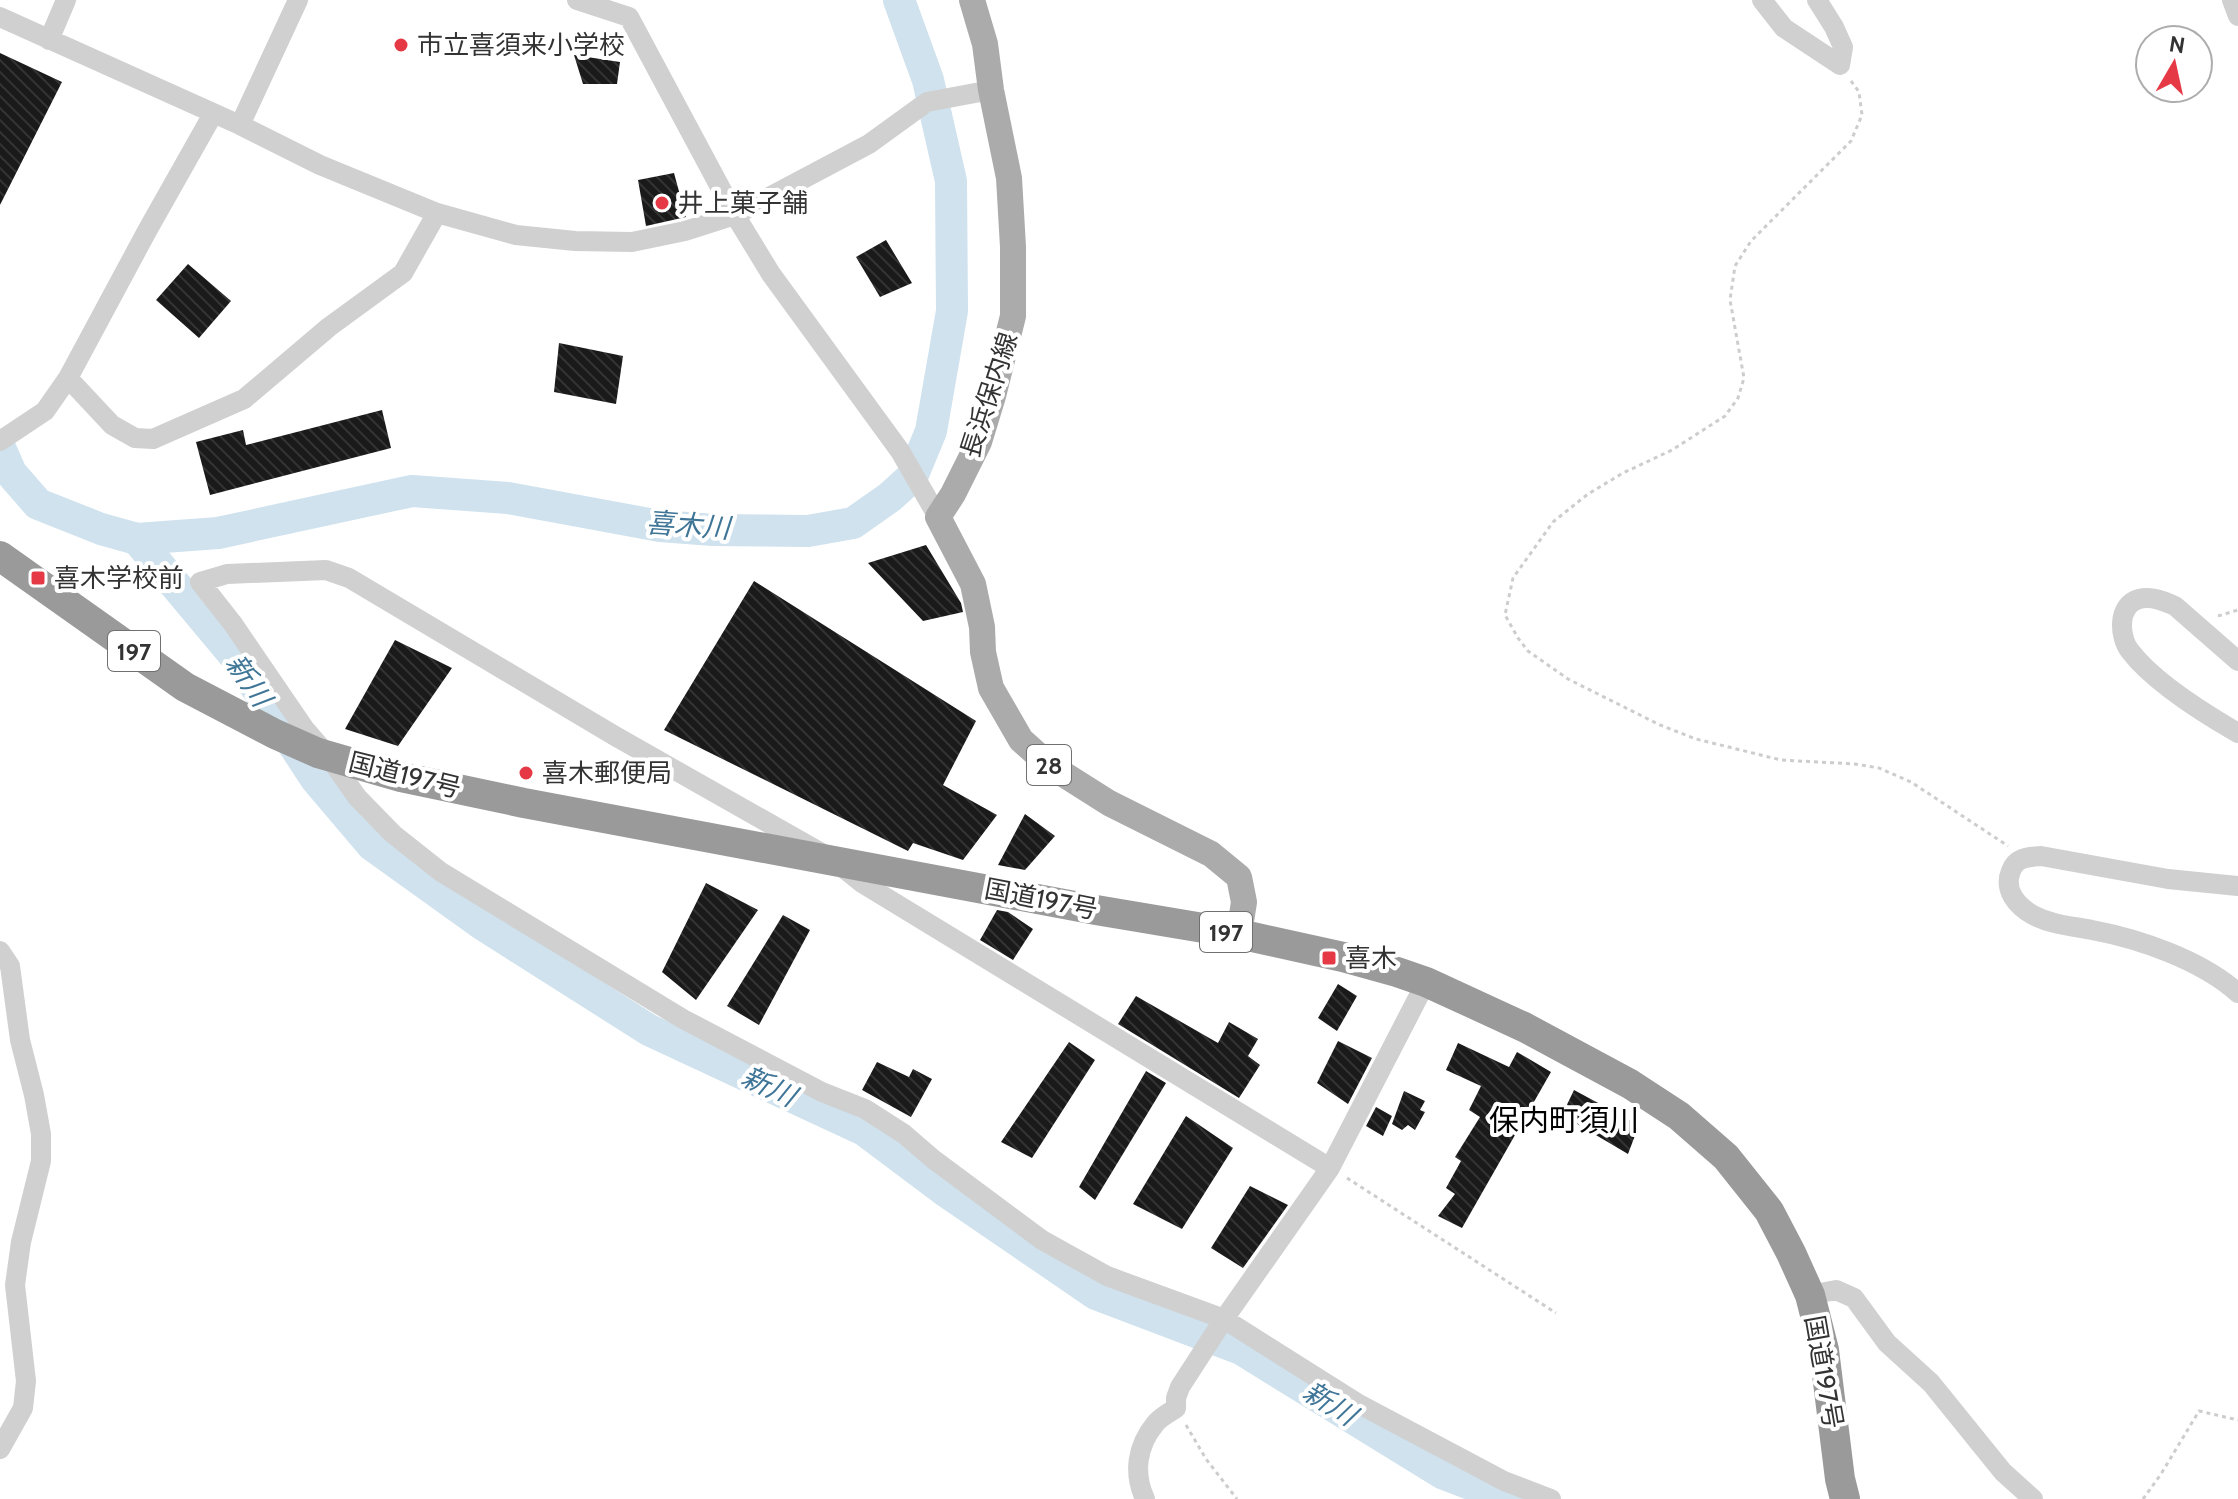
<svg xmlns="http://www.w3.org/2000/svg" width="2238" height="1499" viewBox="0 0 2238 1499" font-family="Cabin,'Noto Sans JP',sans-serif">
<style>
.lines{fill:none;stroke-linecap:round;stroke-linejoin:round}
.river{stroke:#cfe2ee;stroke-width:32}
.building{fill:url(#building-back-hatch)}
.path{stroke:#cdcdcd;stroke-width:3;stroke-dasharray:4 4;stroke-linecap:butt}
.minor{stroke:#d0d0d0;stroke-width:20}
.major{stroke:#ababab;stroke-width:26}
.highway{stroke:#9a9a9a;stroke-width:30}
.poi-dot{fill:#e63946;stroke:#fff;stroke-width:3}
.labels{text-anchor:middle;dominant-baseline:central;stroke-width:8;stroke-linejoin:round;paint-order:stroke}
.shield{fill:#fff;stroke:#707070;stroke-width:2}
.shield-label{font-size:24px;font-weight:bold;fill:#333}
.poi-label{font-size:26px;fill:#333;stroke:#fff;text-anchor:start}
.street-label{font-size:26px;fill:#333;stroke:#fff}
.water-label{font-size:28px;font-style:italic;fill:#3f7597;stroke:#fff}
.quarter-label{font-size:30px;fill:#000;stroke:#fff}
</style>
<defs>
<pattern id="building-back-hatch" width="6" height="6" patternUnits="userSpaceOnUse" patternTransform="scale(2)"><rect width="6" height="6" fill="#1a1a1a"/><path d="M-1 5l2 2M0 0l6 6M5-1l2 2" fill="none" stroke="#333"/></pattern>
</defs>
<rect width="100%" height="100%" fill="#fff"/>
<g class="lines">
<path class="river" d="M0,448L11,473L38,504L101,529L137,539L218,533L412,491L508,498L660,526L713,530L808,531L853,523L890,497L912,477L931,431L952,311L951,181L928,80L899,0
M137,539L239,661L316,779L372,845L482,924L649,1030L864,1130L944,1190L1096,1294L1241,1349L1442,1473L1509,1499"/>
</g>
<path class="building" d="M0,53L62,82L0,205Z
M574,55L620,62L617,84H583Z
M674,173L686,217L646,226L638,180Z
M886,240L912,283L880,297L856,257Z
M188,264L231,301L199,338L156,300Z
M559,343L623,356L616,404L554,392Z
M382,410L391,448L210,495L196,442L243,430L246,445Z
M926,545L961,603L963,612L923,621L868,563Z
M754,581L976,721L943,785L997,815L963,860L913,843L908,851L664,730Z
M395,640L452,668L398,746L345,729Z
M1025,814L1055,836L1025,870L998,865Z
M706,883L758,910L696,1000L662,972Z
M997,910L1008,912L1033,929L1013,960L980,940Z
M783,915L810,930L759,1025L727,1006Z
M1338,984L1357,996L1337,1031L1318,1018Z
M1136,996L1218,1043L1229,1022L1258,1039L1248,1056L1260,1065L1239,1098L1118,1024Z
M1338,1041L1372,1058L1348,1104L1317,1083Z
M1069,1042L1095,1060L1032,1158L1001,1142Z
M1458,1043L1509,1067L1517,1052L1551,1072L1462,1228L1438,1216L1455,1194L1446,1188L1461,1161L1455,1157L1480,1117L1469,1110L1481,1086L1446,1070Z
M877,1062L909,1077L913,1069L932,1079L911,1117L862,1090Z
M1146,1071L1166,1083L1095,1200L1079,1187Z
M1574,1090L1639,1125L1628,1154L1562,1115Z
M1404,1091L1425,1101L1420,1110L1425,1112L1415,1130L1408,1125L1402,1130L1392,1124Z
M1376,1107L1392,1116L1383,1136L1366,1126Z
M1186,1116L1233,1148L1182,1229L1133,1204Z
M1250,1186L1288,1205L1243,1268L1211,1248Z"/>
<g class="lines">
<path class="path" d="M1851,81L1859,92L1862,115L1851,141L1751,241L1735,266L1730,300L1744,378L1738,398L1725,416L1672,450L1623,473L1588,494L1553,522L1513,578L1505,615L1518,638L1528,651L1568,679L1660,725L1696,739L1781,760L1855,764L1879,768L1911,782L2008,846
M2218,616L2238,610
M1347,1178L1556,1313
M1186,1425L1206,1459L1237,1499
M2143,1499L2161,1474L2199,1411L2238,1420"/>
<path class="minor" d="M577,0L629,17L735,215L869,144L927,102L991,90
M1762,0L1784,28L1840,65L1843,47L1834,27L1817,0
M2232,0L2238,16
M0,17L240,125L320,165L437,213L516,235L575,241L632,242L685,231L735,215L771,274L900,451L938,517
M49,40L66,0
M240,125L298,0
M68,378L112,425L135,438L153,439L244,399L329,327L403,273L437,213
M0,441L45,411L68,378L147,231L213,114
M2238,661L2175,606C2164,601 2152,596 2139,599C2117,605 2119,637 2130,651C2153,681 2205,714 2238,733
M2238,886L2168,879L2041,856C2028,857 2016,857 2011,871C2003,890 2017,906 2033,915C2052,925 2072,926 2092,930C2140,939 2201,960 2238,993
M0,951L10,966L20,1040L34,1095L41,1134V1161L21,1242L15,1285L26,1381L23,1408L0,1449
M1330,1168L862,883L832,859L615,736L349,578L326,570L227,574L200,582L233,624L304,728L329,757L357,797L393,834L441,872L683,1019L822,1092L865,1109L904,1134L933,1159L1042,1240L1107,1276L1224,1319L1357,1403L1504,1481L1551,1499
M1810,1295L1836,1290L1854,1298L1887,1343L1931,1383L2003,1472L2033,1499
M1145,1499C1133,1473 1137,1446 1155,1424C1160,1417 1169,1413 1176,1408V1398L1180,1387L1224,1319L1330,1168L1426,982"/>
<path class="major" d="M972,0L985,44L991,90L1009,178L1013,247V316L993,396L979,442L953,494L938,517L973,584L982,627L983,652L991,688L1021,740L1049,765L1109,803L1211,854L1239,877L1244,902L1239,934"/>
<path class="highway" d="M0,556L185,687L275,734L318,753L401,777L524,803L1096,910L1239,934L1343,957L1397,972L1426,982L1524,1027L1630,1084L1679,1116L1726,1157L1769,1211L1791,1253L1810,1295L1824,1350L1840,1479L1845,1499"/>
</g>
<g class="poi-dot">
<circle cx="401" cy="45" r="8"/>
<circle cx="662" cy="203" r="8"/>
<rect x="30" y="570" width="16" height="16" rx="4"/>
<circle cx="526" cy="773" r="8"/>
<rect x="1321" y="950" width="16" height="16" rx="4"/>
</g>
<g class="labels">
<g class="shield">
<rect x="108" y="631" width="52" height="40" rx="6"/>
<rect x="1027" y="745" width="44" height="40" rx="6"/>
<rect x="1200" y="912" width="52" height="40" rx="6"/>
</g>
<g class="shield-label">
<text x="134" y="651">197</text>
<text x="1049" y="765">28</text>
<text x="1226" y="932">197</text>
</g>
<g class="poi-label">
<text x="417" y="45">市立喜須来小学校</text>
<text x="678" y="203">井上菓子舗</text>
<text x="54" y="578">喜木学校前</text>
<text x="542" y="773">喜木郵便局</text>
<text x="1345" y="958">喜木</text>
</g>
<g class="street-label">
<text transform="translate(989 395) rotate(-72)">長浜保内線</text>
<text transform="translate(405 775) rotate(14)">国道197号</text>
<text transform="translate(1041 899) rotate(11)">国道197号</text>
<text transform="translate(1824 1372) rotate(80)">国道197号</text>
</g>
<g class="water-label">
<text transform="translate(688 525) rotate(4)">喜木川</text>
<text transform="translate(249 680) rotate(55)">新川</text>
<text transform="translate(769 1086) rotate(25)">新川</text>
<text transform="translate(1330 1403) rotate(32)">新川</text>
</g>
<g class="quarter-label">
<text x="1564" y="1120">保内町須川</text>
</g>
</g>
<g transform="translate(2174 64) rotate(9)"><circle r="38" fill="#ffffff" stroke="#adadad" stroke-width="2"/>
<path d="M0-6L14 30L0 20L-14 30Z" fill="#e63946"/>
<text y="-12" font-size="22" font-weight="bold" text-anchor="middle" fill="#333333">N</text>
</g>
</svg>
